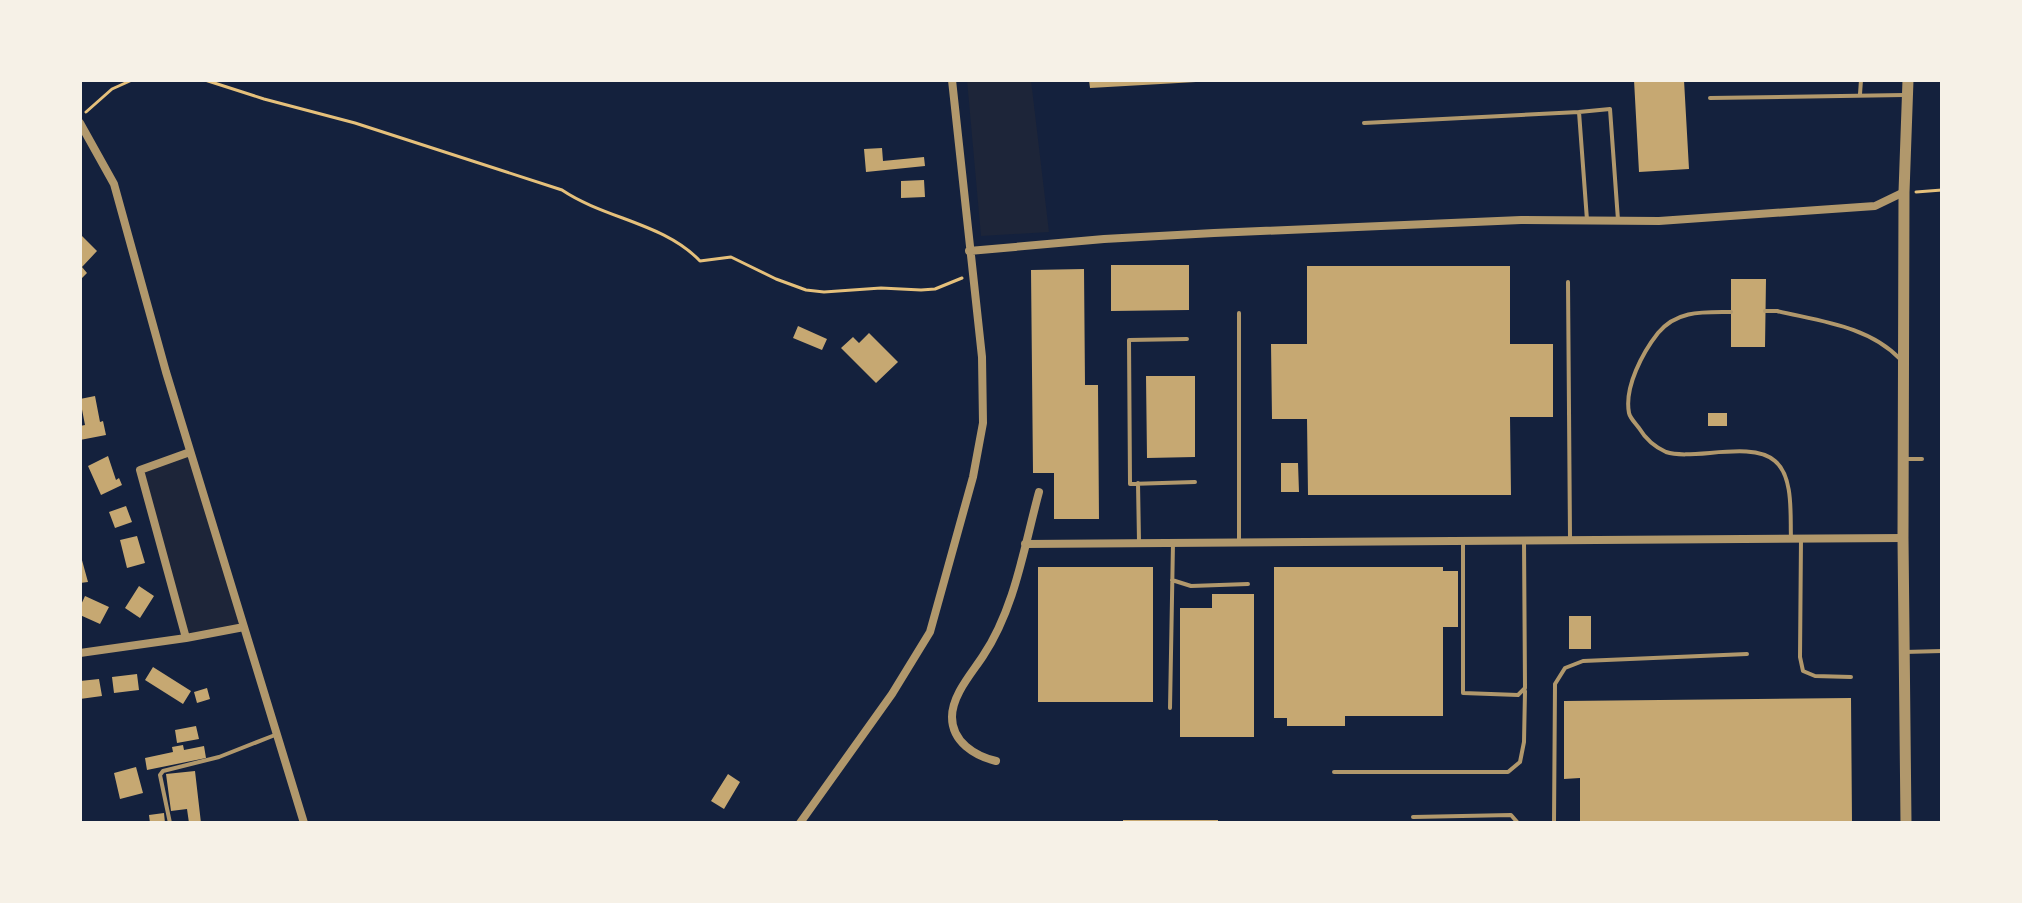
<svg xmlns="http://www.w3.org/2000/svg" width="2022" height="903" viewBox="0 0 2022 903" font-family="Roboto,sans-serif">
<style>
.green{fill:#1d2539}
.building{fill:#c6a872}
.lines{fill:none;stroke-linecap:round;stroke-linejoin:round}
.path{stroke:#e5c07b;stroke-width:3}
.service{stroke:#b1986c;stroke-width:4}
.minor{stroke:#b1986c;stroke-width:8}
.tertiary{stroke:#b1986c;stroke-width:11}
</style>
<rect width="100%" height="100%" fill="#14213d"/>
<path class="green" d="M967,80H1031L1049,232L981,236Z
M190,452L244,627L186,638L140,470Z"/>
<path class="building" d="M1089,80H1196V82L1090,88Z
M1634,80H1684L1689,169L1639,172Z
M882,148L883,161L924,157L925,166L866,172L864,149Z
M924,180L925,197L901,198V181Z
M80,234L97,251L82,267L87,273L80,280Z
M1111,265H1189V310L1111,311Z
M1307,266H1510V344H1553V417H1510L1511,495H1308L1307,419H1272L1271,344H1307Z
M1084,269L1085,385H1098L1099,519H1054V473H1033L1031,270Z
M1731,279H1766L1765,347H1731Z
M798,326L827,339L822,350L793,338Z
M869,333L898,362L876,383L841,348L853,337L859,343Z
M1146,376H1195V457L1147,458Z
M95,396L100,422L103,421L106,435L80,440V426L85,425L80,399Z
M1708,413H1727V426H1708Z
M108,456L116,480L119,478L122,485L101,495L88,466Z
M1281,463H1298L1299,492H1281Z
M126,506L132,522L115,528L109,512Z
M137,536L145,563L127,568L120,540Z
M80,553L88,582L80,583Z
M1038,567H1153V702H1038Z
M1274,567H1443V571H1458V627H1443V716H1345V726H1287V718H1274Z
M139,586L154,596L140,618L125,608Z
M1212,594H1254V737H1180V608H1212Z
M85,596L109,607L100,624L80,615V607Z
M1569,616H1591V649H1569Z
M153,667L191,691L183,704L145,680Z
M137,674L139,690L114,693L112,677Z
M99,679L102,696L80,699V681Z
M207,688L210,699L197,703L194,692Z
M1851,698L1852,823H1580V778L1564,779V701Z
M196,726L199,739L177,743L175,730Z
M183,745L184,750L204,746L206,758L147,770L145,758L173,752L172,747Z
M136,767L143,793L120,799L114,773Z
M195,771L201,823H189L187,809L171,811L166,774Z
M728,774L740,782L724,809L711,801Z
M164,813L165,823H150L149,815Z
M1123,820H1218V823H1123Z"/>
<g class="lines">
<path class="path" d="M205,80L264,99L355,123L562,190C605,219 664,223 700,261L731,257L776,279L806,290L824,292L881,288L921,290L935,289L962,278
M86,112L112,89L132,80
M1916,192L1942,190"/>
<path class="service" d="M1860,94L1861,80
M1710,98L1904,95
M1579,112L1610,109L1618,220
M1364,123L1579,112L1587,220
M1568,282L1570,538
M1765,311H1777C1819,321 1869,326 1900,359
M1731,312C1703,312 1677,310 1658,333C1643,352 1624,387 1629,413C1630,418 1636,424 1639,428C1645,438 1655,447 1666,452C1692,461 1751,440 1775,461C1794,477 1790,516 1791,538
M1187,339L1129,340L1130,484L1195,482
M1906,459H1922
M1138,483L1139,541
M1801,539L1800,657L1803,671L1815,676L1851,677
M1239,541V313
M1463,541V693L1518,695L1525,688L1524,541
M1172,580L1191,586L1248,584
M1904,652L1942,651
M1170,708L1173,543
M1334,772H1508L1520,762L1524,742L1525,691
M1413,817L1511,815L1518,823
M170,823L160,775L163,771L219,757L275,735
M1554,823L1555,684L1565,668L1583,661L1747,654"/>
<path class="minor" d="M80,123L114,184L166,372L304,823
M969,251L1104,239L1214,233L1521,220L1659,221L1875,206L1904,192
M1025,544L1903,538
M186,638L140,470L190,452
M80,653L186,638L244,627
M996,761C975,756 952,742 952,717C952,695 972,673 983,656C1015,608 1024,547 1039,492
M800,823L892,694L930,632L973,477L983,423L982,357L952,80"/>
<path class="tertiary" d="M1906,823L1903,538L1904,192L1908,80"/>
</g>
<rect width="2022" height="903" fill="none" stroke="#f6f1e7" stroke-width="164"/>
</svg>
